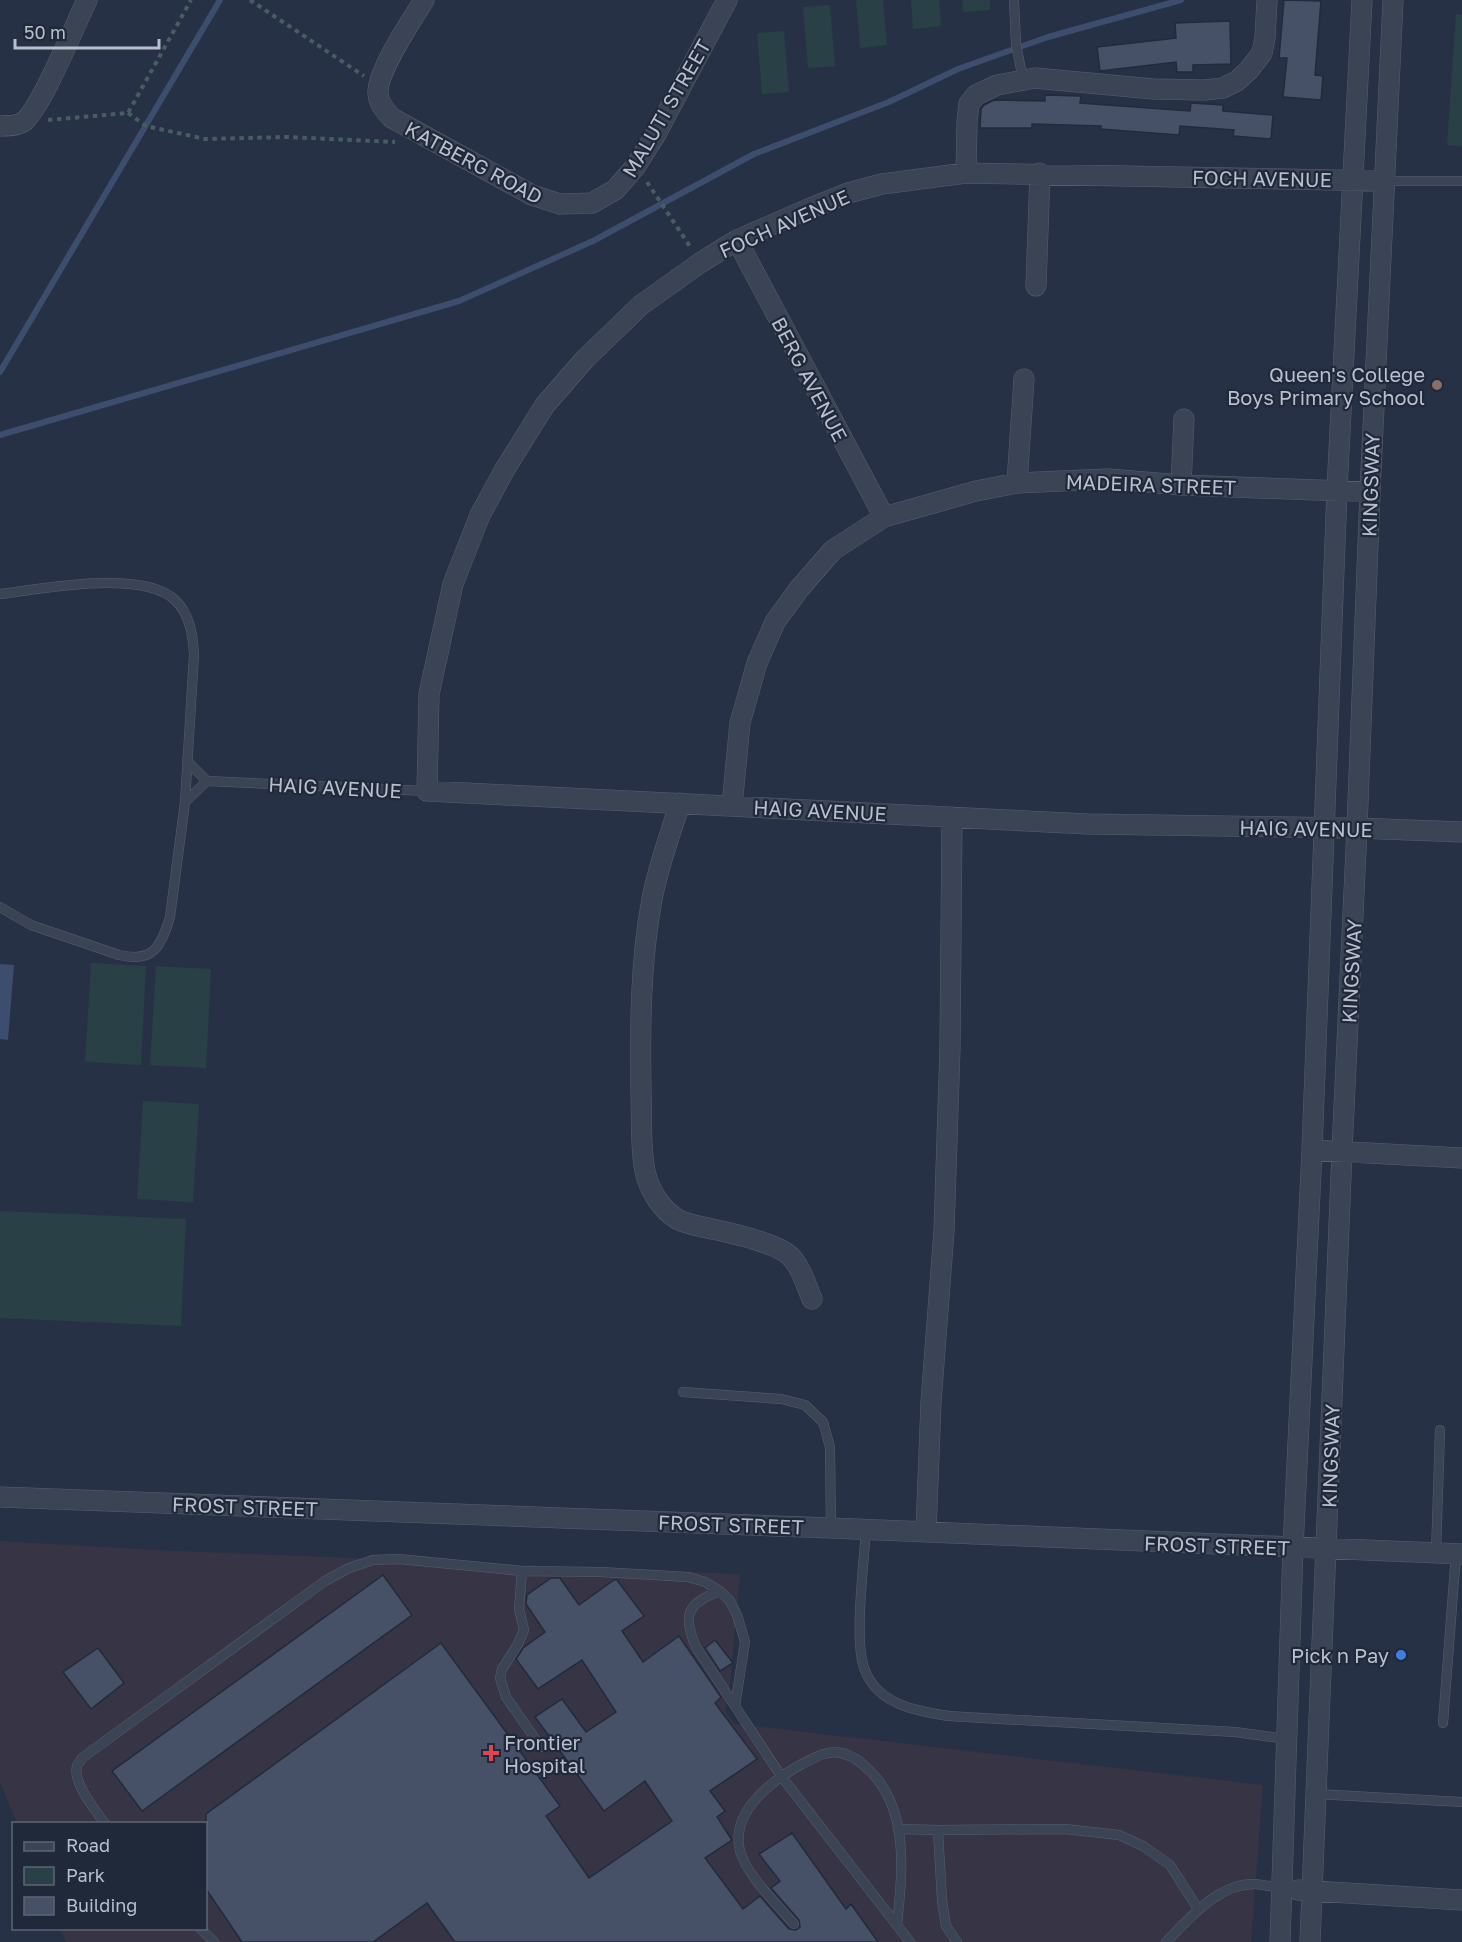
<svg xmlns="http://www.w3.org/2000/svg" width="1462" height="1942" viewBox="0 0 1462 1942" font-family="'Golos Text',sans-serif">
<style>
.medical{fill:#373445}
.green{fill:#294046}
.water{fill:#3d4d6e}
.lines{fill:none;stroke-linecap:round;stroke-linejoin:round}
.stream{stroke:#3d4d6e;stroke-width:6}
.building{fill:#465167;stroke:#222b3c;stroke-width:1.5}
.lane-casing{stroke:#575f6e;stroke-width:10}
.street-casing{stroke:#575f6e;stroke-width:21}
.path{stroke:#475d61;stroke-width:4;stroke-dasharray:4.5 4.5;stroke-linecap:butt}
.lane{stroke:#3b4454;stroke-width:9}
.street{stroke:#3b4454;stroke-width:20}
.education-dot{fill:#8d6e63;stroke:#20293a;stroke-width:2}
.shop-dot{fill:#3f7fe0;stroke:#20293a;stroke-width:2}
.health-dot{fill:#e0444e;stroke:#20293a;stroke-width:2}
.labels{text-anchor:middle;dominant-baseline:central;stroke-width:4.5;stroke-linejoin:round;paint-order:stroke}
.street-label{font-size:20px;fill:#b9bfcd;stroke:#20293a}
.poi-label{font-size:20px;fill:#b9bfcd;stroke:#20293a;text-anchor:end}
</style>
<rect width="100%" height="100%" fill="#273145"/>
<path class="medical" d="M0,1541L155,1550L740,1574L730,1684L725,1711L735,1724L1263,1785L1251,1942H66L60,1929L206,1928V1824L17,1823L0,1782Z"/>
<path class="green" d="M856,0H883L887,45L860,48Z
M911,0H939L941,26L913,29Z
M962,0H990V10L963,12Z
M830,5L835,66L808,68L803,7Z
M1456,14L1462,15V146L1447,145Z
M784,31L789,92L762,94L757,33Z
M91,963L146,966L141,1065L85,1062Z
M156,966L211,969L206,1068L150,1065Z
M143,1101L199,1104L193,1202L137,1199Z
M0,1211L186,1219L181,1326L0,1318Z"/>
<path class="water" d="M0,964L14,965L8,1040L0,1039Z"/>
<g class="lines">
<path class="stream" d="M0,372L220,0
M0,435L459,301L593,241L754,154L889,102L958,69L1048,37L1181,0"/>
</g>
<path class="building" d="M1284,0L1321,1L1315,75L1323,76L1321,100L1283,97L1287,58H1279Z
M1230,21L1231,64L1193,65V72H1177L1176,62L1100,71L1097,47L1176,38L1175,23Z
M1045,95L1081,96L1080,103L1190,111L1191,103L1223,105V111L1273,115L1271,139L1233,136L1234,130L1180,126L1179,135L1101,129V126L1032,124V128H980L981,109L984,105L994,100L1045,101Z
M383,1575L412,1615L142,1811L112,1771Z
M551,1578H560L579,1605L614,1580H617L644,1616L622,1631L643,1662L679,1636L721,1697L715,1703L757,1759L710,1791L725,1811L717,1817L732,1840L705,1858L743,1909L760,1896L789,1929L796,1930L800,1927L799,1920L771,1888L780,1881L759,1854L792,1833L846,1909L851,1904L878,1942H455L427,1903L373,1942H242L206,1889V1814L441,1643L560,1806L546,1816L589,1878L672,1821L645,1781L604,1811L535,1717L562,1699L586,1732L616,1712L582,1660L538,1689L516,1659L523,1648L545,1632L526,1604L527,1595Z
M715,1640L733,1663L720,1671L705,1648Z
M98,1648L124,1683L91,1709L63,1672Z"/>
<g class="lines">
<defs>
<path id="lane" d="M1014,0L1016,44L1023,80
M1384,181H1462
M0,594C42,589 142,569 175,600C190,614 193,636 194,655L185,802L170,917C161,947 153,963 119,955L31,925L0,907
M187,761L207,781L427,791
M185,802L207,781
M683,1392L781,1399L805,1405L823,1422L830,1447L831,1528
M866,1529C864,1564 854,1638 864,1668C867,1676 873,1686 879,1691C896,1708 926,1712 948,1716L1235,1732L1287,1739
M1436,1553L1440,1430
M522,1571L519,1609L524,1630L518,1644L502,1669L500,1678L506,1697L541,1747
M720,1591C687,1603 682,1615 696,1647L781,1776L910,1942
M1443,1723L1456,1554
M1316,1794L1462,1802
M105,1824C96,1811 72,1782 77,1766C78,1763 81,1760 82,1758L325,1581L349,1568L373,1560L399,1559L522,1571L601,1572L688,1577L705,1582L720,1591L730,1601L737,1615L745,1642L735,1706
M898,1829L938,1830L1065,1829L1119,1835L1143,1846L1170,1865L1198,1909
M938,1830L942,1901L946,1926L957,1942
M794,1924C777,1904 747,1876 740,1851C730,1811 773,1780 802,1764C814,1758 827,1750 841,1753C854,1756 862,1763 871,1772C910,1812 902,1875 897,1925
M200,1928L214,1942
M1166,1942C1189,1919 1218,1883 1255,1884C1264,1885 1274,1887 1283,1889"/>
<path id="street" d="M424,0C412,20 376,72 378,94C379,104 385,111 392,118L532,195L560,204L592,203L615,190L635,167L656,134L727,0
M0,126C7,126 17,126 23,122C40,111 76,23 87,0
M966,173L967,121L969,104L976,95L997,85L1035,78L1153,89L1205,90L1223,88L1237,81L1249,70L1262,53L1265,38L1267,0
M1384,181L966,173L882,184L848,193L808,209L737,240L700,263L641,305L585,359L545,405L505,469L480,515L453,584L429,694L427,791L1088,824L1357,828L1462,832
M737,240L884,517
M1036,286L1040,173
M1017,483L1024,379
M1181,485L1184,419
M680,803C670,835 658,867 652,899C640,963 640,1030 641,1094C642,1119 640,1146 645,1171C649,1190 661,1209 677,1219C688,1225 701,1226 712,1229C731,1233 775,1243 789,1255C801,1266 806,1285 812,1299
M732,806L740,723L757,663L775,622L799,589L833,550L884,517L976,491L1017,483L1062,481L1108,479L1181,485L1370,492
M1312,1150L1462,1158
M0,1497L831,1528L1462,1554
M926,1532L931,1402L944,1231L950,1048L952,817
M1298,1890L1462,1900
M1280,1942L1293,1548L1312,1150L1337,490L1362,0
M1310,1942L1342,1151L1357,828L1370,492L1393,0"/>
</defs>
<use href="#lane" class="lane-casing"/>
<use href="#street" class="street-casing"/>
<path class="path" d="M250,0L364,76
M128,113L146,126L205,139L287,137L395,142
M48,120L128,113L191,0
M647,182L691,248"/>
<use href="#lane" class="lane"/>
<use href="#street" class="street"/>
</g>
<circle class="education-dot" cx="1437" cy="385" r="6"/>
<circle class="shop-dot" cx="1401" cy="1655" r="6"/>
<path class="health-dot" d="M488 1744h6v6h6v6h-6v6h-6v-6h-6v-6h6z"/>
<g class="labels">
<g class="street-label">
<text transform="translate(666 108) rotate(-60)">MALUTI STREET</text>
<text transform="translate(474 162) rotate(28)">KATBERG ROAD</text>
<text transform="translate(1262 178) rotate(1)">FOCH AVENUE</text>
<text transform="translate(784 223) rotate(-24)">FOCH AVENUE</text>
<text transform="translate(810 379) rotate(62)">BERG AVENUE</text>
<text transform="translate(1151 484) rotate(2)">MADEIRA STREET</text>
<text transform="translate(1370 485) rotate(-88)">KINGSWAY</text>
<text transform="translate(335 787) rotate(3)">HAIG AVENUE</text>
<text transform="translate(820 810) rotate(3)">HAIG AVENUE</text>
<text transform="translate(1306 828) rotate(1)">HAIG AVENUE</text>
<text transform="translate(1351 971) rotate(-87)">KINGSWAY</text>
<text transform="translate(1330 1456) rotate(-88)">KINGSWAY</text>
<text transform="translate(245 1506) rotate(2)">FROST STREET</text>
<text transform="translate(731 1524) rotate(2)">FROST STREET</text>
<text transform="translate(1217 1545) rotate(2)">FROST STREET</text>
</g>
<g class="poi-label">
<text x="1425" y="374">Queen's College<tspan x="1425" dy="23">Boys Primary School</tspan></text>
<text x="1389" y="1655">Pick n Pay</text>
<text x="504" y="1742" text-anchor="start">Frontier<tspan x="504" dy="23">Hospital</tspan></text>
</g>
</g>
<rect x="12" y="1822" width="195" height="108" fill="#20293a" stroke="#5d6575" stroke-width="1.5"/>
<rect x="24" y="1842" width="30" height="9" fill="#3b4454" stroke="#5d6575" stroke-width="1.5"/>
<text x="66" y="1852" font-size="18" fill="#b9bfcd">Road</text>
<rect x="24" y="1867" width="30" height="18" fill="#294046" stroke="#5d6575" stroke-width="1.5"/>
<text x="66" y="1882" font-size="18" fill="#b9bfcd">Park</text>
<rect x="24" y="1897" width="30" height="18" fill="#465167" stroke="#5d6575" stroke-width="1.5"/>
<text x="66" y="1912" font-size="18" fill="#b9bfcd">Building</text>
<path d="M15 39v9h144v-9" fill="none" stroke="#b9bfcd" stroke-width="3"/>
<text x="24" y="39" font-size="18" fill="#b9bfcd" stroke="#20293a" stroke-width="4.5" paint-order="stroke">50 m</text>
</svg>
